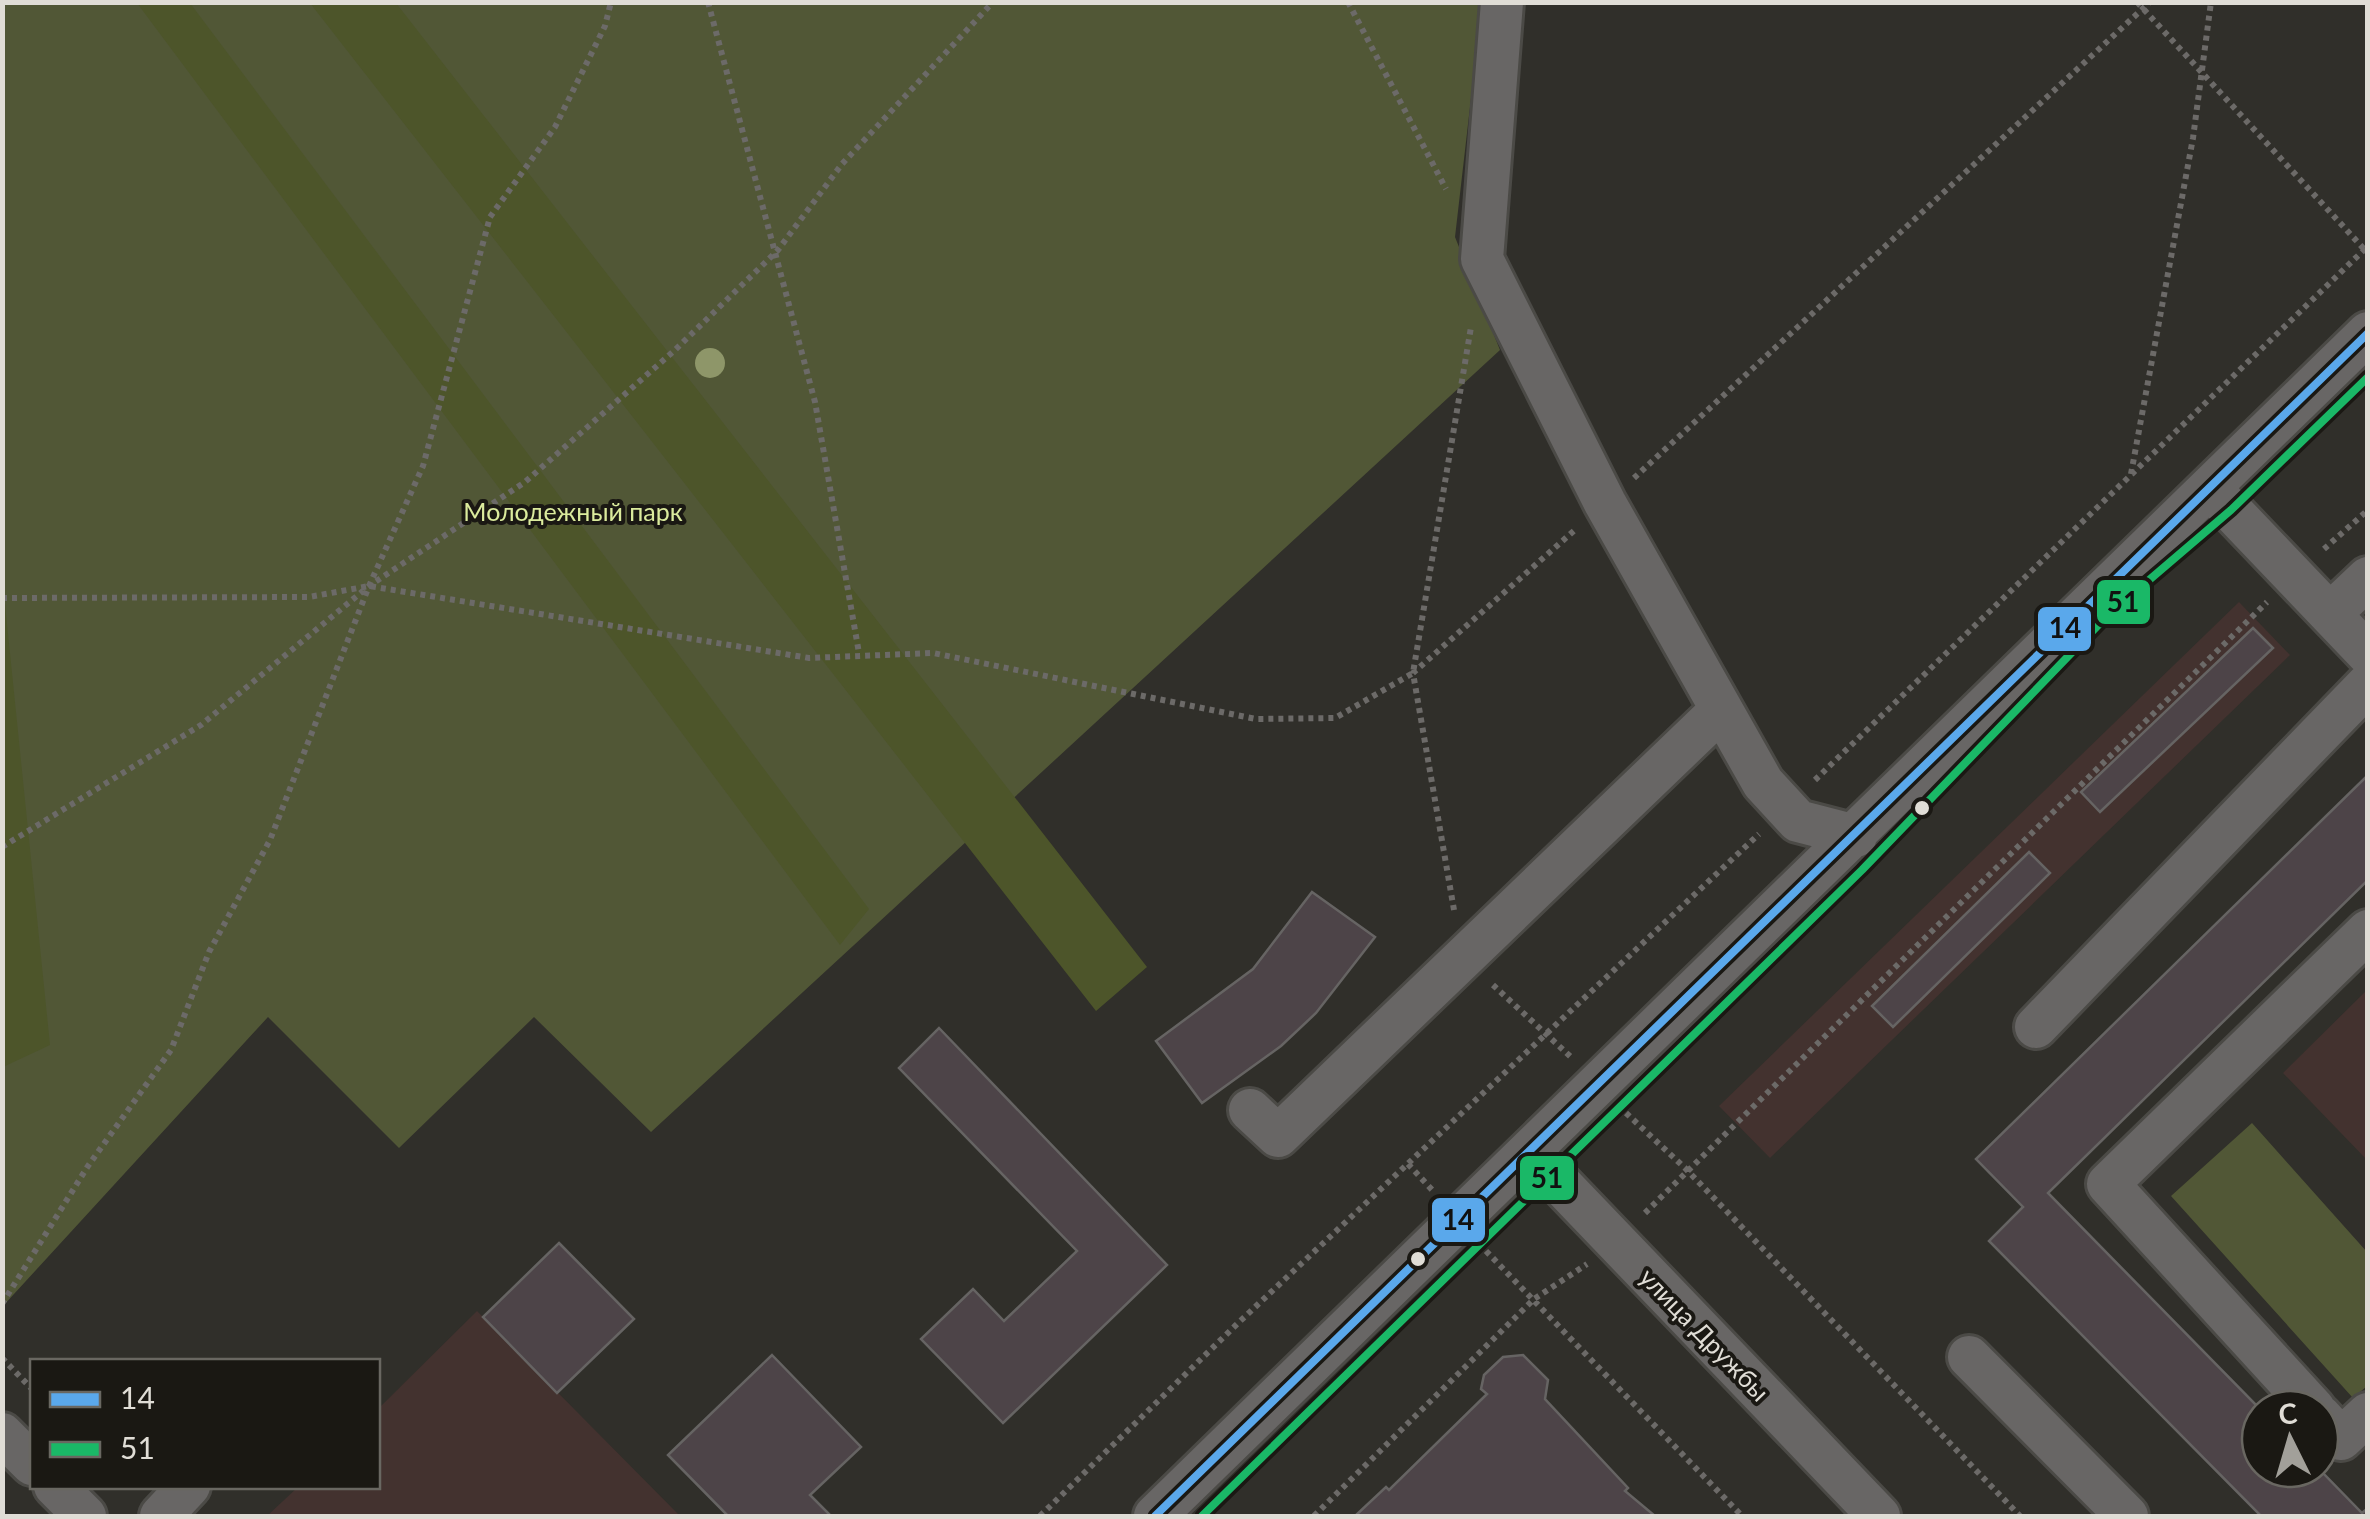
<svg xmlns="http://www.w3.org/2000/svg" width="2370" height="1519" viewBox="0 0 2370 1519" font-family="Lato,sans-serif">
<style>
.commercial{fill:#43322f}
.green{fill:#515736}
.forest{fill:#4d552a}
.building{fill:#4d4448;stroke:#666463;stroke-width:2.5}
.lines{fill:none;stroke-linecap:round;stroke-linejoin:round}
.minor-casing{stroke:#4b4a46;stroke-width:48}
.path{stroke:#6c6a68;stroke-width:6;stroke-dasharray:5 5;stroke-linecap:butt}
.minor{stroke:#686665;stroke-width:42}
.bus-1-casing{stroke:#1a1813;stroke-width:15}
.bus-2-casing{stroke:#1a1813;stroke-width:15}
.bus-1{stroke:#5aa8eb;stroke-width:8}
.bus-2{stroke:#1ab867;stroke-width:8}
.tree{fill:#8e9669}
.bus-dot{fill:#e0ddd6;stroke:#1a1813;stroke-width:4}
.labels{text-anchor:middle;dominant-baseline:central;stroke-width:8;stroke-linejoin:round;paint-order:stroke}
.park-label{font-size:25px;fill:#dbeb9d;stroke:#1a1813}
.street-label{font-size:25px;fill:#e0ddd6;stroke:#1a1813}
.line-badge{stroke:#1a1813;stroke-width:4}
.pale-badge-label{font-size:28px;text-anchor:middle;font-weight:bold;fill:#111}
</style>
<rect width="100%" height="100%" fill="#302f2a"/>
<path class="commercial" d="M2239,602L2290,655L1770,1158L1719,1106Z
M2367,990V1160L2283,1073Z
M477,1311L680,1516H267L298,1487L378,1486V1409Z"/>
<path class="green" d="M3,3H1482L1455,237L1500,350L651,1132L534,1017L399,1148L268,1017L3,1306Z
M2252,1123L2367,1252V1386L2353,1398L2171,1196Z"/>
<path class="forest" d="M137,3H190L869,909L840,945Z
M310,3H396L1147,967L1096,1011Z
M2,575L50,1045L3,1067H2Z"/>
<path class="building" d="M2253,628L2273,648L2100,812L2081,792Z
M2368,775V880L2048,1193L2260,1409V1469H2319L2362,1513L2368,1508V1516H2261L1989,1241L2023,1207L1976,1159Z
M2029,852L2050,873L1893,1027L1872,1006Z
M1312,892L1375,937L1316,1013L1281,1046L1202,1103L1156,1041L1253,969Z
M939,1028L1167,1265L1003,1423L921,1339L973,1289L1004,1321L1077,1251L899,1068Z
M559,1243L634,1319L557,1393L483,1317Z
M772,1355L861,1447L810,1495L831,1516H728L668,1455Z
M1523,1355L1548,1380L1545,1399L1628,1488L1625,1491L1655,1516H1355L1386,1487L1389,1490L1487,1394L1481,1389L1484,1375L1503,1357Z"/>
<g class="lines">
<defs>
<path id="minor" d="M1502,2L1482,259L1605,503L1763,783L1798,821L1856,836
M2222,501L2368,654
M2330,614L2368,578
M2036,1027L2368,684
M1250,1110L1278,1136L1721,710
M1530,1152L1879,1516
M1969,1357L2127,1516
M2314,1409L2108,1184L2368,931
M2320,1416L2341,1439L2368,1414
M2,1434L32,1464
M55,1486L85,1516
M161,1516L189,1486
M1155,1516L2368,333"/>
</defs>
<use href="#minor" class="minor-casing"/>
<path class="path" d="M708,2L815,402L859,653
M1348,2L1446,189
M2137,2L2364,249
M2131,474L2193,138L2211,2
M1634,478L2150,2
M2324,549L2368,510
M2,598L309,597L369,586L809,658L933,653L1256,719L1335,718L1413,673L1471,327
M1815,780L2368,246
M2,847L201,725L369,586L525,482L675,350L778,250L842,164L993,2
M1454,910L1413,673L1576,529
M1493,985L1572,1058
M1626,1113L1685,1168L2020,1516
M1408,1164L1435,1193
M1645,1213L2267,602
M1486,1251L1742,1516
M2,1304L88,1166L171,1050L209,952L270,840L369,586L423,466L490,217L555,127L605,26L611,2
M2,1358L32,1389
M1040,1516L1236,1325L1759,834
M1314,1516L1534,1299L1587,1264"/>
<use href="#minor" class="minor"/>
<defs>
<path id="bus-1" d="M1155,1516L2368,333"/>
<path id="bus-2" d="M1202,1516L1862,870L2107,616L2231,510L2368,377"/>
</defs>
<use href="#bus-1" class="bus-1-casing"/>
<use href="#bus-2" class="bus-2-casing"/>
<use href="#bus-1" class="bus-1"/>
<use href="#bus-2" class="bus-2"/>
</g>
<circle class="tree" cx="710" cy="363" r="15"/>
<g class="bus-dot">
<circle cx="1922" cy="808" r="9"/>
<circle cx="1418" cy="1259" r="9"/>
</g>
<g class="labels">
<g class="park-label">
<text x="573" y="511">Молодежный парк</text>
</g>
<g class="street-label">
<text transform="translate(1705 1334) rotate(46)">улица Дружбы</text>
</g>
</g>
<g class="line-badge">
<rect x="2095" y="578" width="57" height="48" rx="10" fill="#1ab867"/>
<rect x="2036" y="605" width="57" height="48" rx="10" fill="#5aa8eb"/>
<rect x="1518" y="1154" width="58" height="48" rx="10" fill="#1ab867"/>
<rect x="1430" y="1196" width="57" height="48" rx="10" fill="#5aa8eb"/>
</g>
<g class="pale-badge-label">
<text x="2123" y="612">51</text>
<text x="2065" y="638">14</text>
<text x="1547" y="1188">51</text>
<text x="1458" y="1230">14</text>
</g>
<rect width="2370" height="1519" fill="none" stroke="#e0ddd6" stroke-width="10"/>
<rect x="30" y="1359" width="350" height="130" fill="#1a1813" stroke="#696761" stroke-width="2.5"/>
<rect x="50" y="1392" width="50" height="15" fill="#5aa8eb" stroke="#696761" stroke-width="2.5"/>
<text x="120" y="1409" font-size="30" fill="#e0ddd6">14</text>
<rect x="50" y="1442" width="50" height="15" fill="#1ab867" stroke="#696761" stroke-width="2.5"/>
<text x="120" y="1459" font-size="30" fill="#e0ddd6">51</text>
<g transform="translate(2290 1439) rotate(355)"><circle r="48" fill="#1a1813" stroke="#696761" stroke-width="2.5"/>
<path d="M0-8L18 38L0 25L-18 38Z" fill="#a2a09a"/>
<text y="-15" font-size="28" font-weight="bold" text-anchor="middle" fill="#e0ddd6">С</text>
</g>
</svg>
